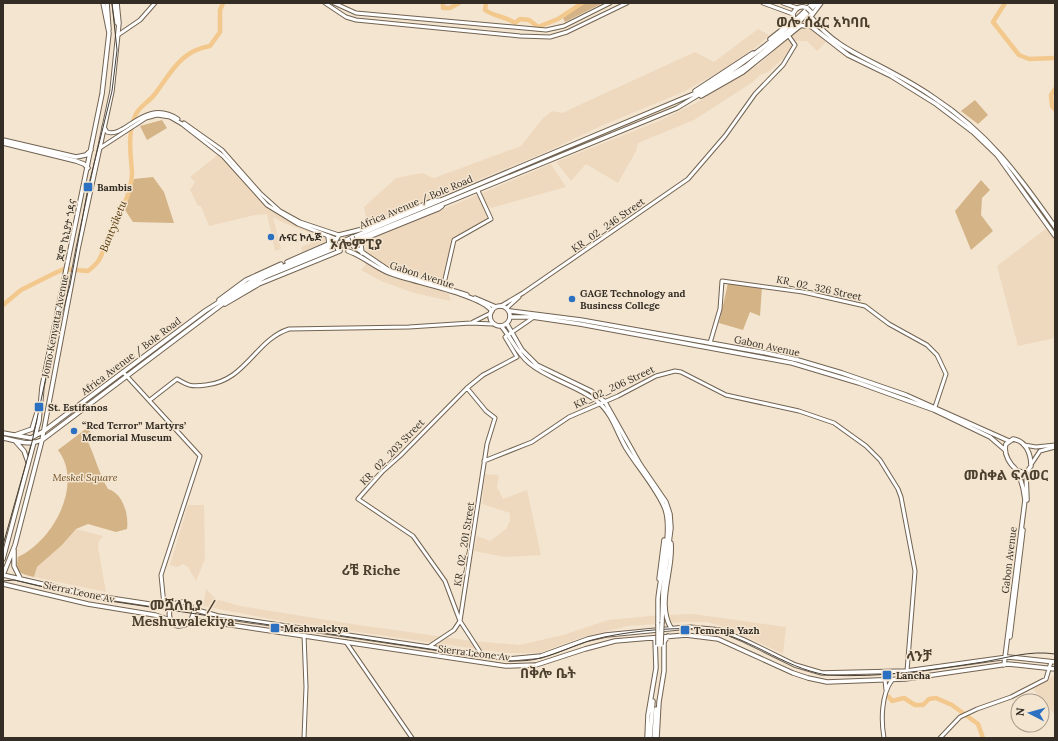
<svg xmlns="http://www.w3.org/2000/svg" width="1058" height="741" viewBox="0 0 1058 741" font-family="Lora,'Noto Sans Ethiopic',serif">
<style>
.built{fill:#eed9bf}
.green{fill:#d4b386}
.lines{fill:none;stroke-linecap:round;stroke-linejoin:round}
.river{stroke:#f3c88c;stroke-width:4.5}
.secondary-casing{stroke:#716352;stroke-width:5}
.primary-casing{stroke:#716352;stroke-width:5.5}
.secondary{stroke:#fff;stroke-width:3}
.primary{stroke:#fff;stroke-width:3.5}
.tram{stroke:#474036;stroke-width:1}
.primary-bridge-casing{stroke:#716352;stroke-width:5.5;stroke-linecap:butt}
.primary-bridge{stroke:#fff;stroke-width:3.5}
.poi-dot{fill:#2b70c1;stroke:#f4e5d0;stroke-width:1.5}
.labels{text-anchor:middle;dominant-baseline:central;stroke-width:3;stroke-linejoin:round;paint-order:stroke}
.poi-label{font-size:10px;font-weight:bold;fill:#332d25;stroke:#f4e5d0;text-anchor:start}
.street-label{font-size:10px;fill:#332d25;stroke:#f4e5d0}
.park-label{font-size:10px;font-style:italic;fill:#6d4f22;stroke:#f4e5d0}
.water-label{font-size:11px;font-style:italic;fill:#543806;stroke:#f4e5d0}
.district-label{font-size:14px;font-weight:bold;fill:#4b3f2e;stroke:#f4e5d0}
</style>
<rect width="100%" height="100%" fill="#f4e5d0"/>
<path class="built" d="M810,27L826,42L817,51L807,41H795L788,54L768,72L760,75L753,82L694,120L638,143L636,151L618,183L586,164L571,181L556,162L659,121L696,103L758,65L798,29Z
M758,29L769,35L760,44L726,68L683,92L601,126L546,152L415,206L367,223L364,207L396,178L422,173L434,178L521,146L543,118L552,111L562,113L695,52L714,62Z
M219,154L234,169L265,206L281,217L325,236V242L302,252L301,247L318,240V236L282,222L273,217L281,249L275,251L267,214L255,215L209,226L201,206H198L190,190L195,182L190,177Z
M551,164L566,187L491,208L489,206L487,214L489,217L486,221L453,237L442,283L385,266L365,251L367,241Z
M1047,228L1055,240V338L1018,346L997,266Z
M367,263L390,277L448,292L451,301L414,293L381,281L361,270Z
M485,474L499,475L497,487L503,499L527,490L541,555L505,557L474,551L477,536L490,541L506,529L510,521V513L482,504Z
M188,505H204L205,559L196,581L188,567L183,564L177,567L170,565Z
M76,529L103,536L99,541L98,547L106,592L34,577L37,567L62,545Z
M206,589L216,599L240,606L352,624L472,641L519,645L563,635L608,620L660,615L694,614L786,627L783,654L730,629L708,622H685L628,626L583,637L539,653H505L281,621L203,606Z
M1055,675V715L1033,689Z"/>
<path class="green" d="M584,3H603L565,22L563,18Z
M975,100L988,115L978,124L961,111Z
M162,120L167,128L147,140L140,126Z
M153,177L164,192L174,223L133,222L125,210L134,179Z
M981,180L990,190L982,198L981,215L993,231L971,250L955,211Z
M728,283L762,287L760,316L750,312L743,330L719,323Z
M87,428L92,434L87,440C95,456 99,474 108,489C123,493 129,515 127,529L116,532L88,524L76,529L62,545L37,567L34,577C19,573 15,573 18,557C53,541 84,484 58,450Z"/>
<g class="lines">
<path class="river" d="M443,3V8H450L459,3
M486,3L485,10C495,17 505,16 515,23L520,19L529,20L538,27L558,19L582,3
M1005,3L993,22L1019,55L1029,59L1055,58
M1055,89L1051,95L1052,106L1055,110
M3,305L21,290L55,273L64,269L88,271C93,267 98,263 100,258C103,253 104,246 106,241C116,222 132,194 132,173C131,154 127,135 135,116C139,106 148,103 155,94C171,73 180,51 210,46L220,32V10L223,3
M889,697L892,701L904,698L915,705H923L929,699L936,698L952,705L978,724L983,738"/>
<defs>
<path id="secondary" d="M325,3L346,17L356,20L520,36L550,37L567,32L627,3
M334,3L356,13L546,30L564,26L610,3
M763,3L793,14
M783,3L797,8
M118,35L140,20L155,3
M184,123L222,150L260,193L280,211L300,222L339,235
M104,127L107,132C125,139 145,97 178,119
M100,148L146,118L157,115L170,117L182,124L223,156L267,205L298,224L336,239
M443,288L454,240L491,219L478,191
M501,306L523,293L688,179L725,136L755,94L783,65L795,45L788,35
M507,308L519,297
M473,322L491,313
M710,343L720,309L722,281L803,292L865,306L889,324L927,345L937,355L946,374L935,407
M123,372L200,456L161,575L164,605
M150,400L177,379C189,386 191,387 206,385C246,381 255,340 289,329L409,327L471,323L492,324
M1024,445L1036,447L1055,445
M484,461L532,442L569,417L618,396L656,376L675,371L681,372L726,395L799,411L834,423L866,446L880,460L898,489L901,497L915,571L907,671
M1032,463L1040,451L1055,447
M304,635L306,687L304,738
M346,642L412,738
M430,646L454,630L460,621L487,444L495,418L486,411L467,388
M482,655L460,621L445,581L413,536L358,499L382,472L400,456L467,388L483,375L517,357L505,337L534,317
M885,680L886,690
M884,738C881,721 881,695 892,680
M940,738L960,717L977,709L1011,697L1046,679L1051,662"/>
<path id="primary" d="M107,3L109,30
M114,3L117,23
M812,15L821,3
M812,18C835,47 860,55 891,72C906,80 920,88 933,97C988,133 1018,174 1055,227
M794,21L793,14C795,8 801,5 807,8
M808,24L848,55L891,76L936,104L973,132L997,155L1055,236
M799,25L805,26L810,22L811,12
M770,39L794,20
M695,91L753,53
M701,96L743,72L800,26
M3,140L76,157L86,155L91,150
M3,143L76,161L84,164L88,168
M328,236L329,244
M335,242L339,235L371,227L432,201L440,200
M354,243L438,209L442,206
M353,246L390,271L467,295
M348,251C363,256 374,267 389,273C411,282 480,294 492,311
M362,253L361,245L365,240
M287,262L335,241
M475,298L496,307
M219,300L246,280L281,264
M225,304L259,284L340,251
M490 316a10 10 0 1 1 20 0a10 10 0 1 1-20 0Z
M510,311L581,320L766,353L798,360L842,373L906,395L1009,441
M511,317H532L580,324L792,363L859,383L934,410L990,437L1005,450
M507,324L522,350L537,365L591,391L605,402L640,464L666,502L670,514L671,528L663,590L662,622
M502,327C512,339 517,353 529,363C549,380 577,385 598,402C612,413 617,433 626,448C637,466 658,490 665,509C673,532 660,575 658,599C658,608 658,616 658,624
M3,433L31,438L44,431L205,311L258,277L703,90C742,64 780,37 813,3
M15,435L32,429L39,406
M35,436L39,421L42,387L102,94L109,33L103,3
M3,438C18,441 28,446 42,440L237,293L265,277L677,108L746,66L797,24L817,3
M1013,439C1026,441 1031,454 1031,466L1026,473L1018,471C1010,465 1003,454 1006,444Z
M16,442L24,451L28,462
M1026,473L1027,500
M14,550V566L20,578
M3,559L34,442
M3,575L15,545L42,440L78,249L112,91L119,23L117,3
M3,575L90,595L156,605L174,604
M659,579L664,540
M3,584L88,604L155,615L170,620
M193,609L218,616L509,659L541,656L588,639L606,635L688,627L720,630L744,640L795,665L822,673L907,671L1008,657L1055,662
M190,623L194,612C191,602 183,600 174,604C170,608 168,612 170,618C175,634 189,621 199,621C205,620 212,622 218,623L506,666L536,665L585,649L615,641L686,635L718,639L793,673L808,678L827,682L905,679L1008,664L1055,669
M671,628C656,603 674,570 671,543
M1010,637L1023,530
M1004,665L1025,500L1023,488L1018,471
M647,738L648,715L656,668L655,638
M650,738L653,701
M654,738L656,709
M657,738L659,702L664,671V642L668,636"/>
</defs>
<use href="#secondary" class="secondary-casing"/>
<use href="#primary" class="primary-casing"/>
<use href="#secondary" class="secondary"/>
<use href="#primary" class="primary"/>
<path class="tram" d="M3,545L32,442L51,354L70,285L88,188L112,91L117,50L112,3
M3,581L14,580L90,598L510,661C520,661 530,661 540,658C558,654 574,645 592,640C621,632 669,627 700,629C746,633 782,668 827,675C880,678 931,670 983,662C1007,658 1030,650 1055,654"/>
<defs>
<path id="primary-bridge" d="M807,8L811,12
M794,21L798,25
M352,237L354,242
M335,242L338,250
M658,624V645
M661,645L662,622"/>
</defs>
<use href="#primary-bridge" class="primary-bridge-casing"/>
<use href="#primary-bridge" class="primary-bridge"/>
</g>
<g class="poi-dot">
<rect x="83" y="182" width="10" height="10" rx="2"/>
<circle cx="271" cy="237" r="4"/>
<circle cx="572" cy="299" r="4"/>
<rect x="34" y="402" width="10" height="10" rx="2"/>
<circle cx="74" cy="431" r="4"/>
<rect x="270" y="623" width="10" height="10" rx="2"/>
<rect x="680" y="625" width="10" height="10" rx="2"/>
<rect x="882" y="670" width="10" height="10" rx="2"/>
</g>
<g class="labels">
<g class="poi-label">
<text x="97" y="187">Bambis</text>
<text x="279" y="237">ሉናር ኮሌጅ</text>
<text x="580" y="293">GAGE Technology and<tspan x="580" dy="12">Business College</tspan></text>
<text x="48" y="407">St. Estifanos</text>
<text x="82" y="425">“Red Terror” Martyrs’<tspan x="82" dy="12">Memorial Museum</tspan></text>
<text x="284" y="628">Meshwalekya</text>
<text x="694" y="630">Temenja Yazh</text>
<text x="896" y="675">Lancha</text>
</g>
<g class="street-label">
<text transform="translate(416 202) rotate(-23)">Africa Avenue / Bole Road</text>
<text transform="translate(608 225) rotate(-35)">KR_02_246 Street</text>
<text transform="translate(67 230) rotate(-78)">ጆሞ ኬኒያታ ጎዳና</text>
<text transform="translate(422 275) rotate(18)">Gabon Avenue</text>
<text transform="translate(819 288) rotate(12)">KR_02_326 Street</text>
<text transform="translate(55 326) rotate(-79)">Jomo Kenyatta Avenue</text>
<text transform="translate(767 346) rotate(12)">Gabon Avenue</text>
<text transform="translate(131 356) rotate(-37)">Africa Avenue / Bole Road</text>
<text transform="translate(614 387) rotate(-25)">KR_02_206 Street</text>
<text transform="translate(392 452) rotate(-46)">KR_02_203 Street</text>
<text transform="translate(464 544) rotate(-81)">KR_02_201 Street</text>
<text transform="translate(1009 560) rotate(-83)">Gabon Avenue</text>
<text transform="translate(79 592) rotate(12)">Sierra Leone Av</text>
<text transform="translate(474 653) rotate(7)">Sierra Leone Av</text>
</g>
<g class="park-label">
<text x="85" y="477">Meskel Square</text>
</g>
<g class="water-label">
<text transform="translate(113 226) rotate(-68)">Bantyiketu</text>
</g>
<g class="district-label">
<text x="823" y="22">ወሎ ሰፈር አካባቢ</text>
<text x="356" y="244">ኦሎምፒያ</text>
<text x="1006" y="475">መስቀል ፍላወር</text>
<text x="371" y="570">ሪቼ Riche</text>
<text x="183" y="605">መሿለኪያ /<tspan x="183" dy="16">Meshuwalekiya</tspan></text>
<text x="919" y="656">ላንቻ</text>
<text x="548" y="673">በቅሎ ቤት</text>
</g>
</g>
<rect width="1058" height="741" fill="none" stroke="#332d25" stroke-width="8"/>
<g transform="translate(1030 713) rotate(276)"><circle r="19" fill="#f4e5d0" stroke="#a79b8c"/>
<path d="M0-3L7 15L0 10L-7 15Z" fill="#2b70c1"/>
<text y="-6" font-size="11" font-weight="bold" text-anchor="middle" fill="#332d25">N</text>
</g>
</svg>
